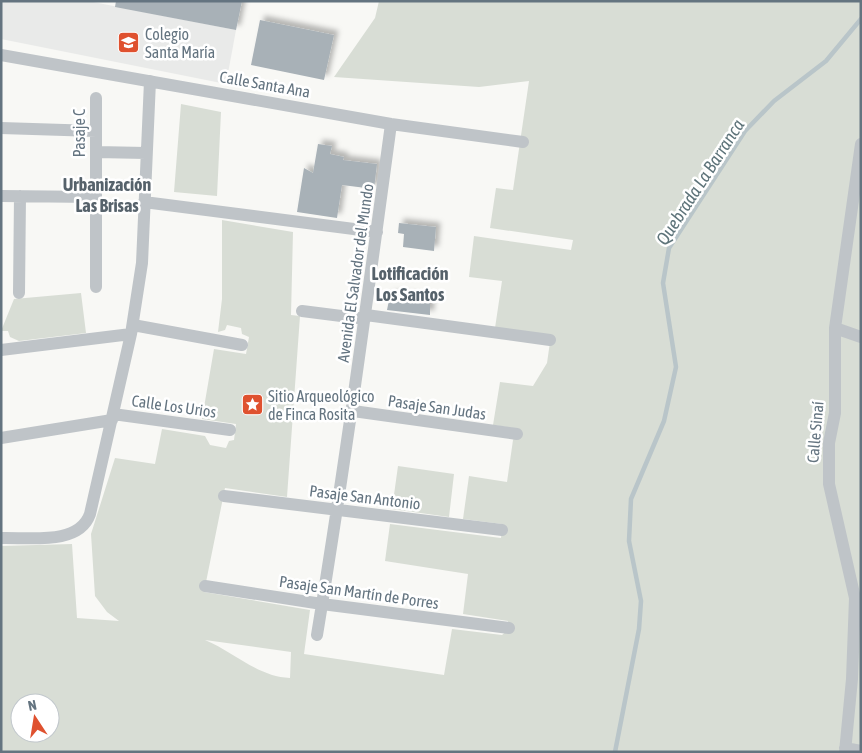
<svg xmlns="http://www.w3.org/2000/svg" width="862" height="753" viewBox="0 0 862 753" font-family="'Asap Condensed',sans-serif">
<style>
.built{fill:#e9eae9}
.green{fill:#d8ddd5;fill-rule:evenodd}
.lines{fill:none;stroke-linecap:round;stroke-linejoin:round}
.stream{stroke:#b9c5c9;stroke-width:4.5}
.building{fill:#a8b1b7;filter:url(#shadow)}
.street{stroke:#bfc4c8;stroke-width:12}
.labels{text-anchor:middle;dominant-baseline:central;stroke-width:5;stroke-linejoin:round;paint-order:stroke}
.poi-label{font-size:16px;fill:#647480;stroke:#fff;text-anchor:start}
.street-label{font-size:16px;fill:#647480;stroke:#fff}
.water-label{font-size:18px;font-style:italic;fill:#5e747a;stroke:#fff}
.neighbourhood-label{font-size:18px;font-weight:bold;fill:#56626b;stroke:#fff}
</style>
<defs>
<filter id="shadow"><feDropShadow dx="4.5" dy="-4.5" stdDeviation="2.5" flood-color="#0004"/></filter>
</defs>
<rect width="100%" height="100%" fill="#f8f8f5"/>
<path class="built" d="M1,1H88L236,30L226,84L1,39Z"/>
<path class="green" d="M379,1H861V752H1V546L72,544L77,618L119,621L107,612L95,596L91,534L115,458L155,464L162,429L205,436L210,445L226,448L229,441L234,440L236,424L202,419L214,349L246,354L249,337L242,334L241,328L227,325L225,330L218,332L222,299V220L293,232L291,315L300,316L287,497L225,488L204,592L310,610L304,654L444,675L452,629L502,635L509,629L508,621L463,614L468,574L385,561L390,524L501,538L502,524L463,519L469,476L507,482L513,440L519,429L493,425L500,382L533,386L547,363L551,335L495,328L502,281L469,277L474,236L571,250L573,240L490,228L496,188L513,190L529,81L479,87L334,77L375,18ZM205,640L291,652L290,678C258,677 234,652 205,640ZM20,703H50V733H20Z
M181,104L221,112L217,196L174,192Z
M81,293L86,333L19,341L10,337L8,331H1L14,299Z
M398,466L454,474L449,517L392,509Z"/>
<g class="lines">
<path class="stream" d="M615,752L639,629L641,601L629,541L631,499L664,421L676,367L663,283L669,248L745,131L774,101L826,61L861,19"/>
</g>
<path class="building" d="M116,1H242L236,30L115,7Z
M260,20L334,35L324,80L251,65Z
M318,144L332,146L330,154L344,157L343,160L377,164L374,189L342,185L337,218L297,212L304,168L313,173Z
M399,223L436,227L434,251L403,247L404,234L398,233Z
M390,295L430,299V315L387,310Z"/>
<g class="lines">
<path class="street" d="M1,55L391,124L523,142
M1,128L96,131
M96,152L146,153
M1,196L96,197
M144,202L377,232
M96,287V98
M19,293L20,196
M302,311L365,319
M366,315L550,340
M133,325L242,345
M835,328L861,337
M1,350L131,334
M353,411L517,434
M113,414L230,430
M1,438L112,420
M224,496L502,530
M1,538C28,537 79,546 90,514L131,334L142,263L150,81
M205,586L322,604L509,628
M317,635C345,465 368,294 391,124
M845,748L861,751
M845,752L852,679L855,598L829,484V443L835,413V328L861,144"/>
</g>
<defs>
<symbol id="school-square" viewBox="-11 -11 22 22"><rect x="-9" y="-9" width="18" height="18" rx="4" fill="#df512f" stroke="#fff"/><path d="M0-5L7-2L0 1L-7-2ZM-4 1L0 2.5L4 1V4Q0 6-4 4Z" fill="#fff"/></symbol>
<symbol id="sight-square" viewBox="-11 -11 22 22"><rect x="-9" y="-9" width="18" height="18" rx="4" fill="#df512f" stroke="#fff"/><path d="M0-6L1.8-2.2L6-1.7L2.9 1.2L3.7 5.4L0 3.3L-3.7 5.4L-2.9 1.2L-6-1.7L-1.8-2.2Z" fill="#fff"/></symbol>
</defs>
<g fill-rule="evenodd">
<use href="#school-square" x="116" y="30" width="25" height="25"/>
<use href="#sight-square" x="240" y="392" width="25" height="25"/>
</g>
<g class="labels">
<g class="poi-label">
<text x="145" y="34">Colegio<tspan x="145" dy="18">Santa María</tspan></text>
<text x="268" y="396">Sitio Arqueológico<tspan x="268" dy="18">de Finca Rosita</tspan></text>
</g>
<g class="street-label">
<text transform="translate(265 84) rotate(10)">Calle Santa Ana</text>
<text transform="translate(79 133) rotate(-90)">Pasaje C</text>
<text transform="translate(355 273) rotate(-82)">Avenida El Salvador del Mundo</text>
<text transform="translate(174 406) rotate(8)">Calle Los Urios</text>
<text transform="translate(437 407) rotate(8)">Pasaje San Judas</text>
<text transform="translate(815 432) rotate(-85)">Calle Sinaí</text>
<text transform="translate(365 497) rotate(7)">Pasaje San Antonio</text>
<text transform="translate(359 592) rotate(8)">Pasaje San Martín de Porres</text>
</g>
<g class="water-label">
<text transform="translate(700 182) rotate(-57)">Quebrada La Barranca</text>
</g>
<g class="neighbourhood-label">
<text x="107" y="184">Urbanización<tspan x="107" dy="21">Las Brisas</tspan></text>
<text x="410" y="273">Lotificación<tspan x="410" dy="21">Los Santos</tspan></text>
</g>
</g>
<rect width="862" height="753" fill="none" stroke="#647480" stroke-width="5"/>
<g transform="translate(35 718) rotate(348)"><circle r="24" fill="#ffffff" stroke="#c1c7cc"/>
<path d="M0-4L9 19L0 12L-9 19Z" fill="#df512f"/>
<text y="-8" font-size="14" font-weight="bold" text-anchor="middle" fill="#647480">N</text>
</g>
</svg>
